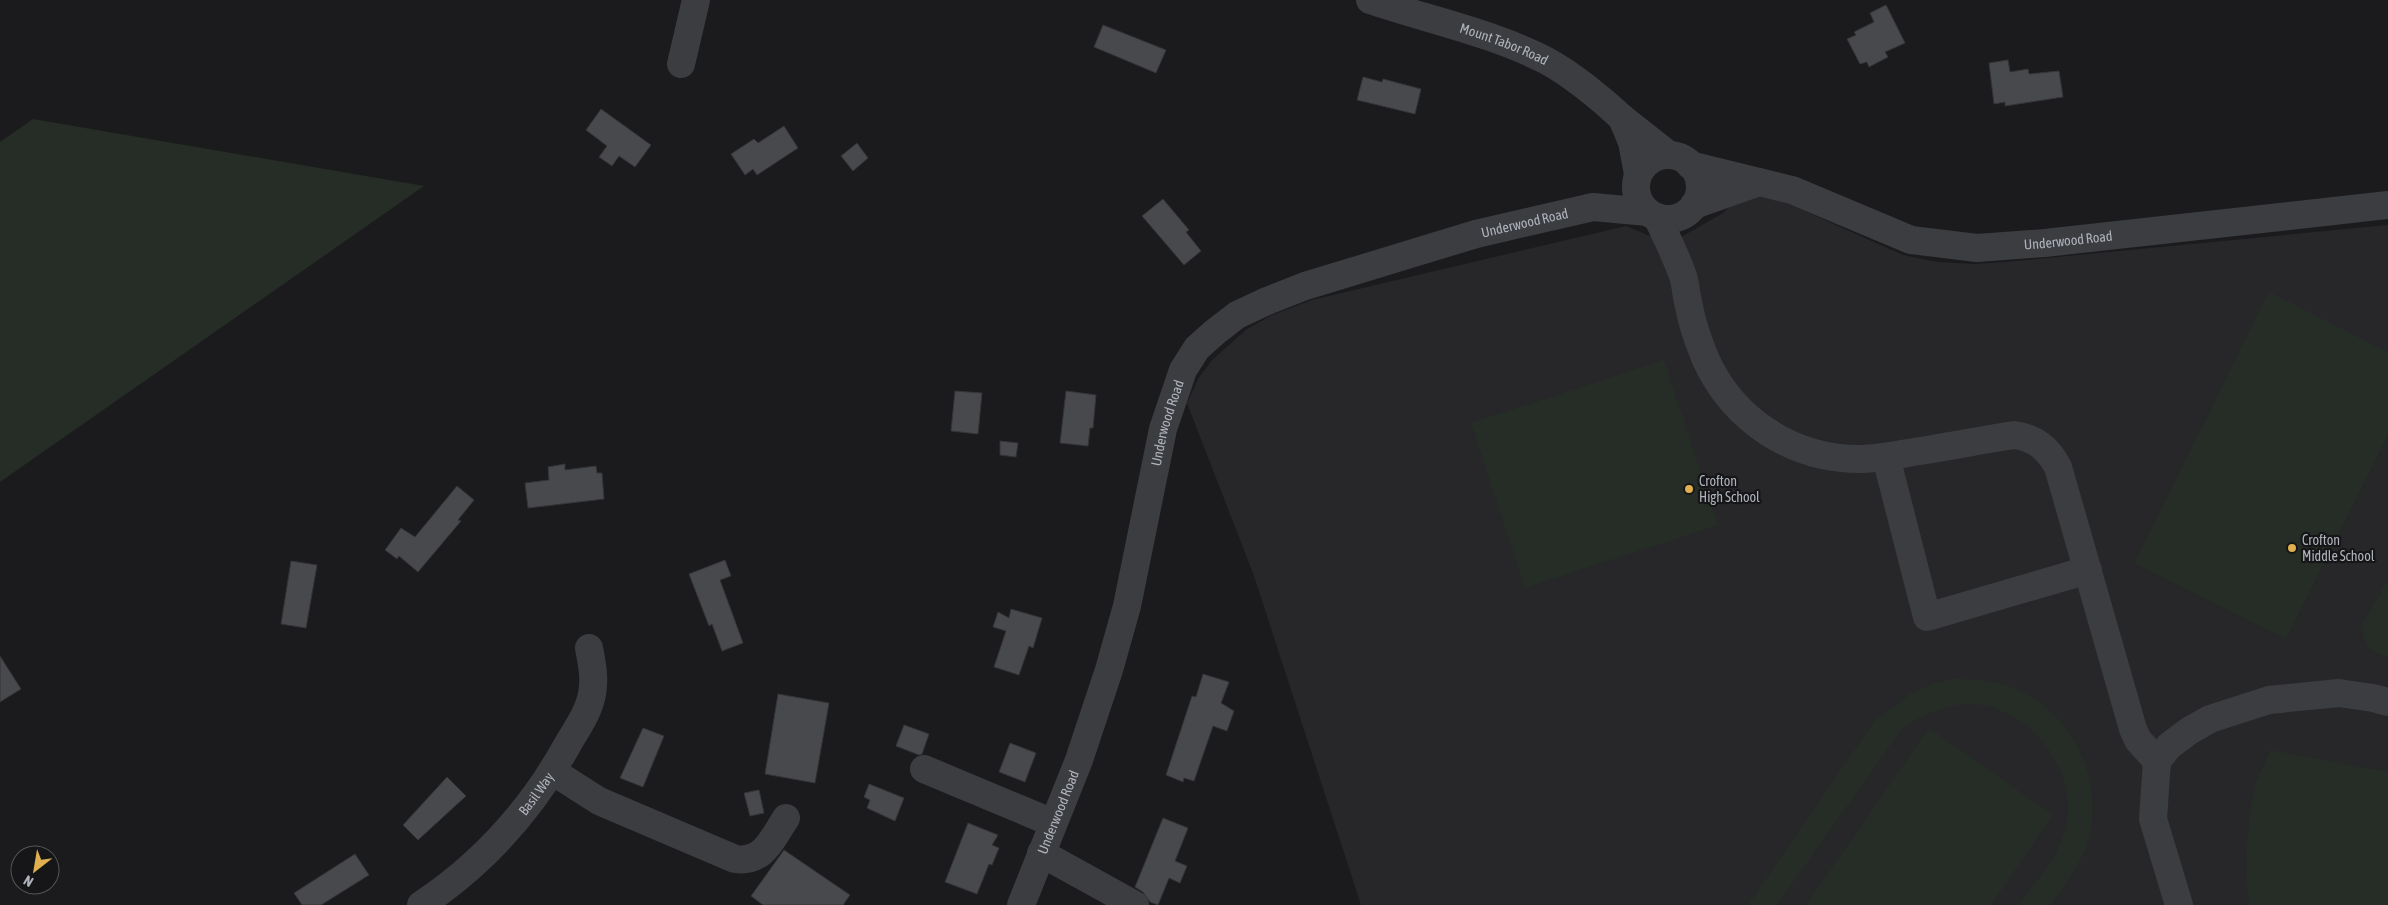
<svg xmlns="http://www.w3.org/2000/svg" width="2388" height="905" viewBox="0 0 2388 905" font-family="'Asap Condensed',sans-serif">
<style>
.built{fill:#27272a}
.green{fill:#252d26}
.building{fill:#48494d;stroke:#353539}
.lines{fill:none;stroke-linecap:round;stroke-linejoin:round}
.minor{stroke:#3c3d41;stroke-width:28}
.poi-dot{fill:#e0af4f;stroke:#161618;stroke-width:2}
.labels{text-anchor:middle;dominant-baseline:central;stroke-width:4.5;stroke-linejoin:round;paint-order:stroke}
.street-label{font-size:14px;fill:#afb3bb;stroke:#161618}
.poi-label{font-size:14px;fill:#afb3bb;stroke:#161618;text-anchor:start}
</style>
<rect width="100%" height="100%" fill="#1b1b1d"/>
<path class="built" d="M1744,193L1776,198L1903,255L1937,262L1974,264L2005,262L2388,225V905H1361L1254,576L1187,403L1198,379L1212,360L1247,329L1272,315L1312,300L1626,226L1669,244L1723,213Z"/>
<path class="green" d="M33,119L424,186L0,482V142Z
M2269,292L2388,352V435L2286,639L2134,563Z
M1664,360L1718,525L1525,588L1471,423Z
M2388,580V658L2368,648L2361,626Z
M1953,679C1977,679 2001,681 2023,692C2073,718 2102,777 2090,832C2085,860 2066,883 2051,905H2019C2036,881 2059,856 2066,827C2080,766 2021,695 1956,705C1936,709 1918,717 1901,730L1777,905H1748L1875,720L1910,694L1932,684Z
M1929,728L2053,815L1991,905H1806Z
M2270,750L2388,772V905H2249C2244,867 2247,827 2254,790C2257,777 2265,763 2270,750Z"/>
<path class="building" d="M1886,5L1905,43L1885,52L1888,57L1869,67L1867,62L1860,64L1847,39L1856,35L1854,32L1874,22L1870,13Z
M1103,25L1166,50L1156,73L1094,47Z
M2008,60L2010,72L2028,69L2029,74L2059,71L2063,97L2005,106V102L1994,104L1989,63Z
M1363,77L1382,82L1383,79L1421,89L1415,114L1357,100Z
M601,109L651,145L635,167L619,156L612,166L599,157L607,146L586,130Z
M784,126L798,148L757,175L753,169L745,175L731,154L754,139L758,143Z
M857,143L868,158L853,171L841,156Z
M1163,199L1189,230L1186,232L1201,251L1184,265L1142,216Z
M955,391L982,393L978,434L951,431Z
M1066,391L1096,395L1093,428H1090L1088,446L1060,443Z
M1000,441L1018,443L1016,457L1000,455Z
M565,464V470L596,466L597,473H602L604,499L528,508L525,483L549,480L548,467Z
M457,486L474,500L458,520L461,521L418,572L399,556L397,559L385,550L401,528L415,537Z
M725,560L731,576L720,580L743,643L722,651L712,624L709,626L689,574Z
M291,561L317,565L306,628L281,624Z
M1011,609L1042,618L1033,648L1029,646L1019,675L994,667L1006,631L993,627L998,612L1009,618Z
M0,656L21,689L0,702Z
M1203,674L1229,682L1221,703L1234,711L1227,731L1213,726L1194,781L1184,778L1183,782L1166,775L1192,696L1196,697Z
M778,694L829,703L815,783L765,774Z
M904,725L929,734L922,754L919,755L896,746Z
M643,728L664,736L643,787L620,778Z
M1010,743L1036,753L1025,782L999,772Z
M447,777L466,796L418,840L403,825Z
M869,784L904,798L895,821L867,808L870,800L864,797Z
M759,790L764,813L750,816L744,793Z
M1163,818L1188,828L1175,861L1187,866L1180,883L1169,878L1158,905L1150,902L1143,892L1135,887Z
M968,823L998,835L992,845L999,848L992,865L989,864L977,894L945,882Z
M784,850L850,895L843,905H763L751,896Z
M355,854L369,875L321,905H302L294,893Z"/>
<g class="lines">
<g class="minor">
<path id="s1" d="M1370,0C1426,19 1496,34 1547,61C1571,74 1602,99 1622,118"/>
<path d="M681,64L696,0"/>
<circle cx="1668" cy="187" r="32"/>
<path id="s2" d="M1690,165L1792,190L1911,240L1977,248L2045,243L2388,205"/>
<path d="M1638,174L1632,142L1622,118L1669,155"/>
<path d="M1694,205L1759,182"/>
<path d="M1657,217C1666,236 1676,256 1683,276C1686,285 1686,296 1689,306C1692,324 1699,343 1706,360C1734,421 1793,459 1860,459C1880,459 1900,454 1920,451C1951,446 1982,440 2014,435C2035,438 2048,448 2058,467L2133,729L2138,740L2157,761"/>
<path d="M1886,457L1927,617L2088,570"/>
<path d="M924,769L1053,823"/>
<path d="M552,771L599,801L735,859C764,863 772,839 786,818"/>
<path d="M1041,853L1135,905"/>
<path id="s3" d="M421,905C484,863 533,808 569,742C578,727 589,711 592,694C595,678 592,664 589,648"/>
<path id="s4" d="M1021,905L1079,760L1109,670L1127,606L1163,429L1183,370L1197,348L1215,332L1237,315L1267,301L1305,286L1476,234L1593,207L1648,212"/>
<path d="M2179,905L2153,819L2157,761L2169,746L2189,731L2210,719L2269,700L2339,693L2373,698L2388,702"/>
</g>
</g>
<g class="poi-dot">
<circle cx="1689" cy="489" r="5"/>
<circle cx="2292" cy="548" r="5"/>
</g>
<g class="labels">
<g class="street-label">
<text stroke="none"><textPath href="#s1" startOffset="141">Mount Tabor Road</textPath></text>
<text stroke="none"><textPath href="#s4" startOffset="941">Underwood Road</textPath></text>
<text stroke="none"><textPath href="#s2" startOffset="392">Underwood Road</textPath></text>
<text stroke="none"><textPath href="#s4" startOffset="505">Underwood Road</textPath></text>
<text stroke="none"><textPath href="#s3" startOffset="161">Basil Way</textPath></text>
<text stroke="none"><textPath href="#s4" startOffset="100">Underwood Road</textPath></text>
</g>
<g class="poi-label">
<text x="1699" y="481">Crofton<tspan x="1699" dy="16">High School</tspan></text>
<text x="2302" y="540">Crofton<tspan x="2302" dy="16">Middle School</tspan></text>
</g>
</g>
<g transform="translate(35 870) rotate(211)"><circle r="24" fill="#161618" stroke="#535559"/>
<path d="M0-4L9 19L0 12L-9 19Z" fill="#e0af4f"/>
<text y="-8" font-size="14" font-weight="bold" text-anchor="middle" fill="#afb3bb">N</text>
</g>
</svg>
